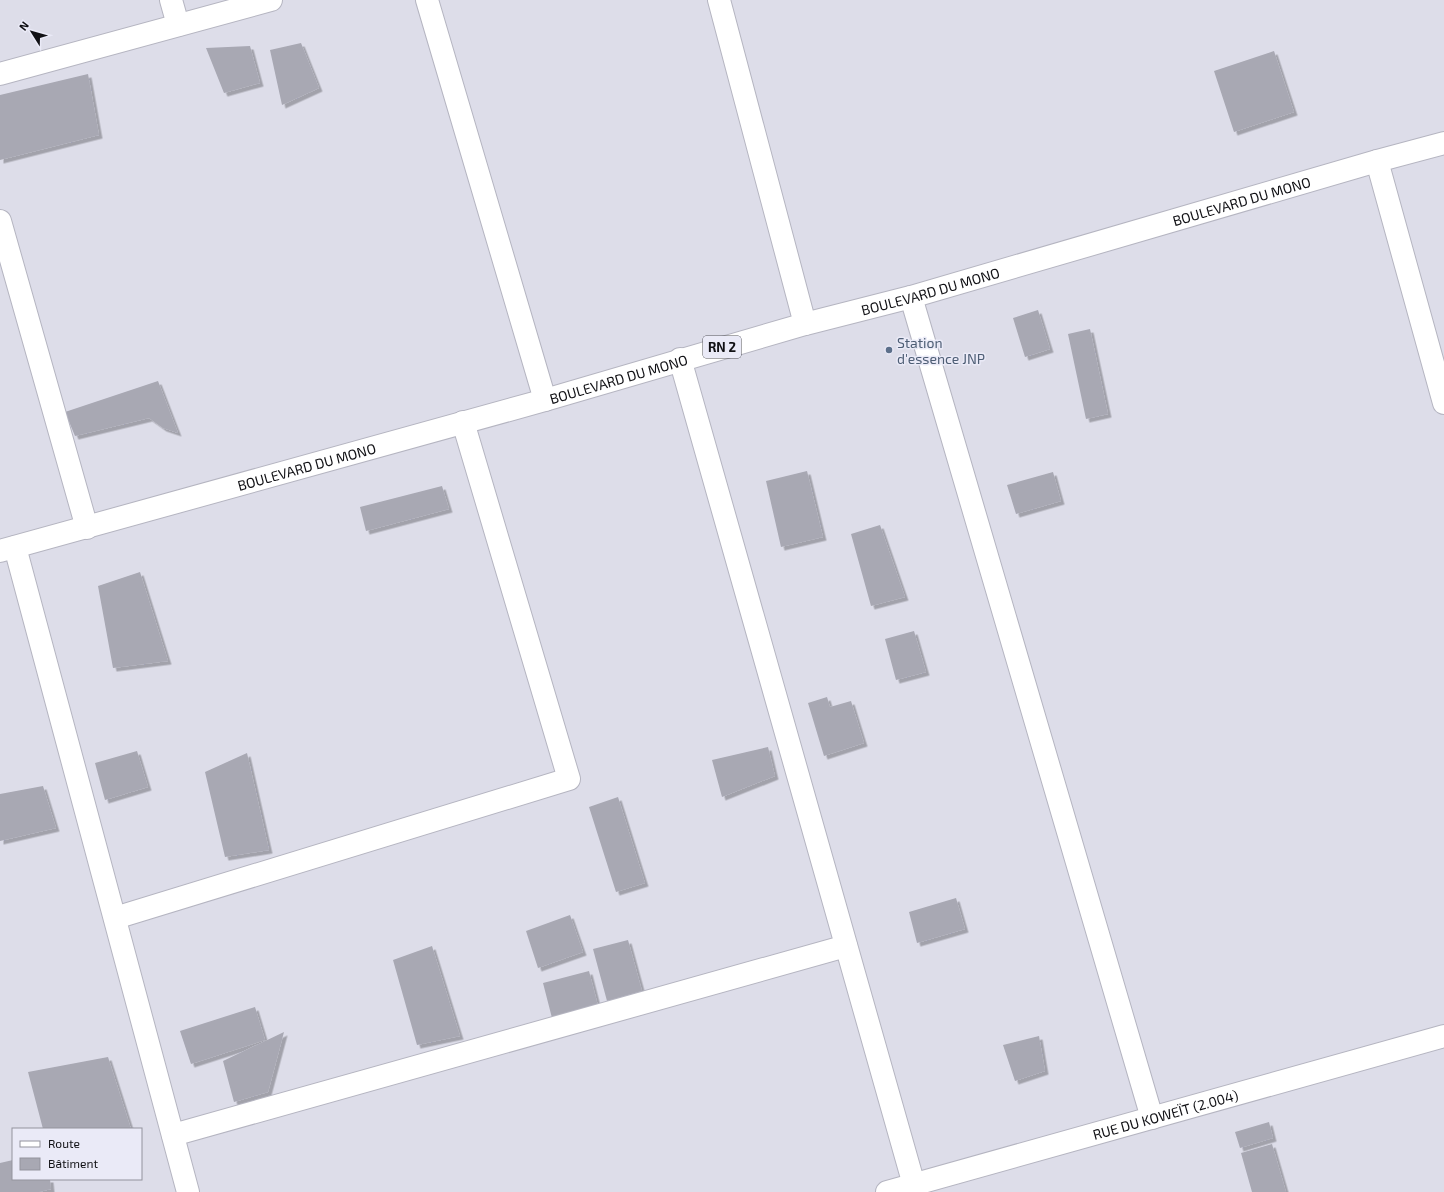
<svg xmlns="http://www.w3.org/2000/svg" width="1444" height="1192" viewBox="0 0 1444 1192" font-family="'Exo 2',sans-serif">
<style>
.building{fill:#a8a8b3;filter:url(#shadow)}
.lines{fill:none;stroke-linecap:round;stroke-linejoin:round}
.minor-casing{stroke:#b5b5c1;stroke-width:24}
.primary-casing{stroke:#b5b5c1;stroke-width:24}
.minor{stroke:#fff;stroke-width:22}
.primary{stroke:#fff;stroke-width:22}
.service-dot{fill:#5c6f8a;stroke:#eaeaf7;stroke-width:1.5}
.labels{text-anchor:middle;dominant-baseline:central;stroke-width:3;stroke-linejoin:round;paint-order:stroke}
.shield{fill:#eaeaf7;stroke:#525259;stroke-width:1}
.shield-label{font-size:13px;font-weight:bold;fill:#111115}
.street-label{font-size:14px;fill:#111115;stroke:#eaeaf7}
.service-label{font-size:14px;fill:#4e5e75;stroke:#eaeaf7;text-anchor:start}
</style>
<defs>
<filter id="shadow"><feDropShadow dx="3.5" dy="3.5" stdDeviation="0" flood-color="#0004"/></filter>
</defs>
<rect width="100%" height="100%" fill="#dddde9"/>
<path class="building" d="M301,43L319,88L282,105L270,50Z
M250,46L260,83L224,93L206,48Z
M1274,51L1294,112L1234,132L1214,71Z
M88,74L99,135L0,160V95Z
M1038,310L1050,349L1025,357L1013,318Z
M1090,329L1108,414L1086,419L1068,334Z
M158,381L178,433L163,428L149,418L75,436L65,412Z
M807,471L823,537L781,547L766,481Z
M1053,472L1061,501L1016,514L1007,485Z
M442,486L449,509L366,531L360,507Z
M880,525L905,597L871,606L851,534Z
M140,572L168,661L113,668L98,586Z
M914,631L926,672L896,680L885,639Z
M827,697L830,707L851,701L864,743L824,756L808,703Z
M768,747L775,776L722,797L712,760Z
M137,751L148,787L105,800L95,763Z
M247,753L269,850L225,857L205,772Z
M43,786L56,828L0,841V794Z
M618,797L645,883L616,892L589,807Z
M956,898L965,929L917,943L909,912Z
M570,915L583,952L538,968L526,931Z
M628,940L642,991L607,1001L593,949Z
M432,946L460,1036L417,1045L393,960Z
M589,971L598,1006L552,1018L543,983Z
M255,1007L265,1040L191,1064L180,1031Z
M284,1032L268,1092L234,1102L223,1061Z
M1039,1036L1045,1071L1015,1081L1003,1045Z
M108,1057L131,1129H43L28,1072Z
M1269,1122L1273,1138L1240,1148L1235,1132Z
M1272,1144L1286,1192H1252L1241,1153Z
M13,1160V1179H50L51,1189L39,1192H0V1163Z"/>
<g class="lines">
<defs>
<g id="minor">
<path d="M171,0L178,25"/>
<path d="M427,0L545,400"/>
<path d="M719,0L805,324"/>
<path d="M0,74L271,0"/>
<path d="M1377,161L1444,403"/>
<path d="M0,221L87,528"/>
<path d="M911,297L1152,1118"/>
<path d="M680,359L916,1192"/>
<path d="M15,547L188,1192"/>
<path d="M115,918L569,779L463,422"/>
<path d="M173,1135L846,946"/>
<path id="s1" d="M887,1192L1444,1036"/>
</g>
<g id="primary">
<path id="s2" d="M0,551L545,400L805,324L911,297L1377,161L1444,143"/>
</g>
</defs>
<use href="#minor" class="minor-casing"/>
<use href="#primary" class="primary-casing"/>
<use href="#minor" class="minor"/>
<use href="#primary" class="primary"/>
</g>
<circle class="service-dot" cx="889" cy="350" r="4"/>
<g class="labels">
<rect class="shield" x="703" y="336" width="38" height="22" rx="3"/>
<g class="shield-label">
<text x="722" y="347">RN 2</text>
</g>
<g class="street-label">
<text stroke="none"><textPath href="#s2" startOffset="1290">BOULEVARD DU MONO</textPath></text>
<text stroke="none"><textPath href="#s2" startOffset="966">BOULEVARD DU MONO</textPath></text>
<text stroke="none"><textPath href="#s2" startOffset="642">BOULEVARD DU MONO</textPath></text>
<text stroke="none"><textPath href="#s2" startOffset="318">BOULEVARD DU MONO</textPath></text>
<text stroke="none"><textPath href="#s1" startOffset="289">RUE DU KOWEÏT (2.004)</textPath></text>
</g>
<g class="service-label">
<text x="897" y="342">Station<tspan x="897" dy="16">d'essence JNP</tspan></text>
</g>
</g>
<rect x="12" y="1128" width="130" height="52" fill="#eaeaf7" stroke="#93939d"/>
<rect x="20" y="1141" width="20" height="6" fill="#ffffff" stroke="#93939d"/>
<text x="48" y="1148" font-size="12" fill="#111115">Route</text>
<rect x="20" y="1158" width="20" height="12" fill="#a8a8b3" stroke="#93939d"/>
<text x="48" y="1168" font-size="12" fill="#111115">Bâtiment</text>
<g transform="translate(32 32) rotate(307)" stroke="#eaeaf7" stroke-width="3" paint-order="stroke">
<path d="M0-3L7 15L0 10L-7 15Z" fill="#111115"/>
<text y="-6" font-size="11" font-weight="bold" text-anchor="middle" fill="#111115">N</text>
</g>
</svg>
